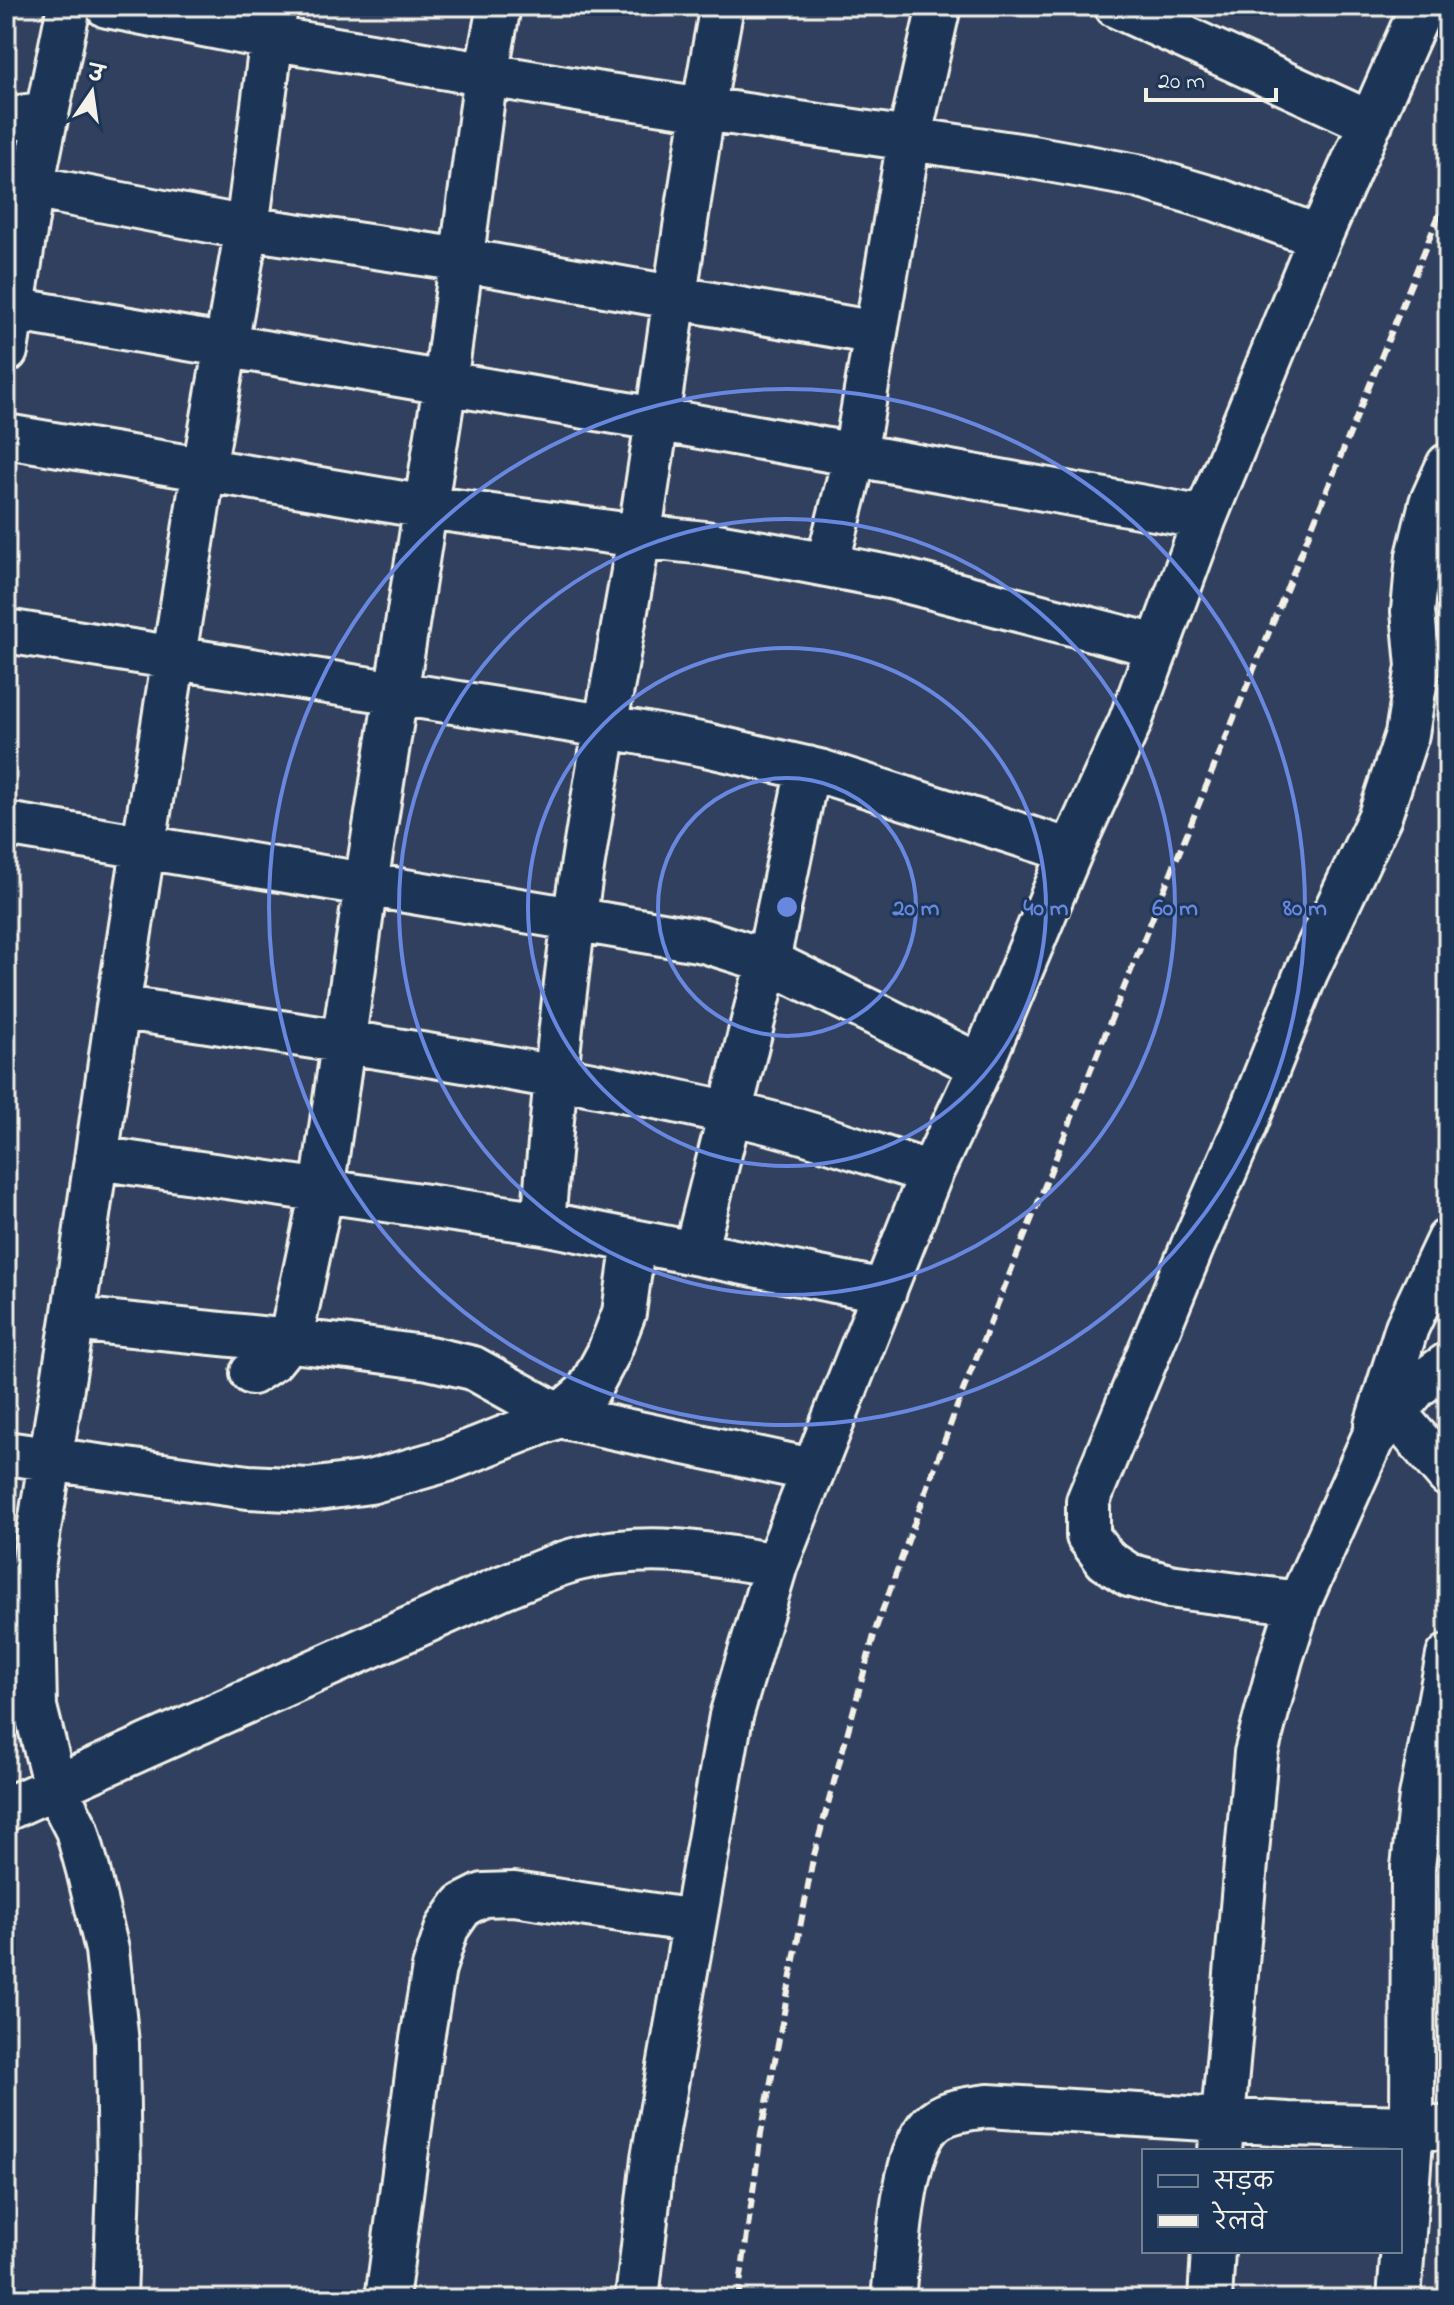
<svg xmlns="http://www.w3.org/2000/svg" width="1454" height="2305" viewBox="0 0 1454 2305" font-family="'Indie Flower','Playpen Sans Deva',sans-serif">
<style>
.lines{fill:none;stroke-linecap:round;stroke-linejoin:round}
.minor-casing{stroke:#f4f1e8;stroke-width:48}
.minor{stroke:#1d3557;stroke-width:42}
.rail{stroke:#f4f1e8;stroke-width:6;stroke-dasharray:12 6;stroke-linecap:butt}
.ring{fill:none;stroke:#6887de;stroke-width:4}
.centre{fill:#6887de;stroke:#1d3557;stroke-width:4}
.ring-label{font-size:24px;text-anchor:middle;font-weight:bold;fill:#6887de;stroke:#1d3557;stroke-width:6;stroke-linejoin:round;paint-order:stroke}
</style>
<rect width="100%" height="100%" fill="#31405e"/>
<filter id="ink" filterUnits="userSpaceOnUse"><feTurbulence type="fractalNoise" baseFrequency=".0125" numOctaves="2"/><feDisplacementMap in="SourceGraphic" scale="16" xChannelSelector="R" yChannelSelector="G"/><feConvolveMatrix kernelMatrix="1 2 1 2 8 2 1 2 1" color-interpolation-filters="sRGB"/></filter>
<g filter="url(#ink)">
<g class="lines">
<defs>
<path id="minor" d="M107,6L270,38L595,93L1032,157L1137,176L1215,199L1320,237
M1116,6L1371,123
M6,119L47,113
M32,187L247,228L463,260L876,333
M12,309L656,419L1205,518
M6,351L32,187L69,6
M6,436L426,507L639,536L705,543L780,556L894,578L1157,646
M827,565L855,455L909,140L939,6
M6,631L604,726L706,745L823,772L1071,851
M6,824L704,941L768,961L981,1066
M118,1007C333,1041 551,1069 763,1121C820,1135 876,1156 931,1173
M97,1158L543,1223L885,1291
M543,1223C552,1120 560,1017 575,915C593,789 617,663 639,537C668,360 688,182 722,6
M695,1253L768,961L808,768
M73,1319L350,1347L429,1358L473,1368L559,1416L812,1470
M252,1373L272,1360L291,1337L322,1191L366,884L445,384L486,75L499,6
M1395,1413L1448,1475
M1376,1425L1407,1327L1448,1240
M6,1453L248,1487L309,1490L370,1482L447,1460L559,1416L588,1391L608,1354L624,1313L634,1241
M1299,1603L1169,1586L1129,1575L1106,1560L1088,1536V1501L1193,1245L1245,1126L1306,973L1380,816L1407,734L1418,666L1413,611L1418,556L1431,503L1448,465
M6,1809L503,1587C527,1578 553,1565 578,1559C649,1542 706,1553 776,1565
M1220,2151L1256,1753L1281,1659L1299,1603L1372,1440L1417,1386L1448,1364
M115,2299L119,2181L117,2043L107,1950L88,1870L77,1830L55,1787L35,1707L32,1573L73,1319L118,1007L204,468L247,228L276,6
M387,2299L421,2045L434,1968L447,1928L463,1905L483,1895L514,1894L694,1921
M637,2299L653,2158L731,1716L776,1565L931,1173L981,1066L1071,851L1130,722L1205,518L1320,237L1422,6
M893,2299C898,2255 901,2156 930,2125C944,2110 969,2109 988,2106L1288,2124L1448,2128
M1210,2299L1213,2251
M1399,2299L1412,2126L1413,1867L1421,1797L1448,1656"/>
</defs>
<use href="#minor" class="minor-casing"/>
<use href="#minor" class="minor"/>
<path class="rail" d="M738,2299L761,2134L813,1859L876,1628L959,1401L1108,1027L1448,193"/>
</g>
</g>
<g class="ring">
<circle cx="787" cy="907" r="129"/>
<circle cx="787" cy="907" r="259"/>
<circle cx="787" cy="907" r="388"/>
<circle cx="787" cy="907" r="518"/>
</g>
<circle cx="787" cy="907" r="12" class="centre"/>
<g class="ring-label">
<text x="916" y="915">20 m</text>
<text x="1046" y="915">40 m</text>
<text x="1175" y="915">60 m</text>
<text x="1305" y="915">80 m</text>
</g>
<rect width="1454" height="2305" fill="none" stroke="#1d3557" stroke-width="32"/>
<rect x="16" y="16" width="1422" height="2273" fill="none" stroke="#f4f1e8" stroke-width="3" filter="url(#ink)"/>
<rect x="1142" y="2149" width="260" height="104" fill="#1d3557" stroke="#738091" stroke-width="2"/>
<rect x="1158" y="2175" width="40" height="12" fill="#1d3557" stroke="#738091" stroke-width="2"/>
<text x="1214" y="2189" font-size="24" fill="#f4f1e8">सड़क</text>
<rect x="1158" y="2215" width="40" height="12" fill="#f4f1e8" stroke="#738091" stroke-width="2"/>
<text x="1214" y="2229" font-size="24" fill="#f4f1e8">रेलवे</text>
<g transform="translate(92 92) rotate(13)" stroke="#1d3557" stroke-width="6" paint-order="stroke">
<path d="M0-6L14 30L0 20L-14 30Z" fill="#f4f1e8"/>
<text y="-12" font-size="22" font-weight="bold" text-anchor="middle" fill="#f4f1e8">उ</text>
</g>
<path d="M1146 88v12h130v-12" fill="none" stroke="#f4f1e8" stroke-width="4"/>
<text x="1158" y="88" font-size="24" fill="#f4f1e8" stroke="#1d3557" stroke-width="6" paint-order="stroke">20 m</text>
</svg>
